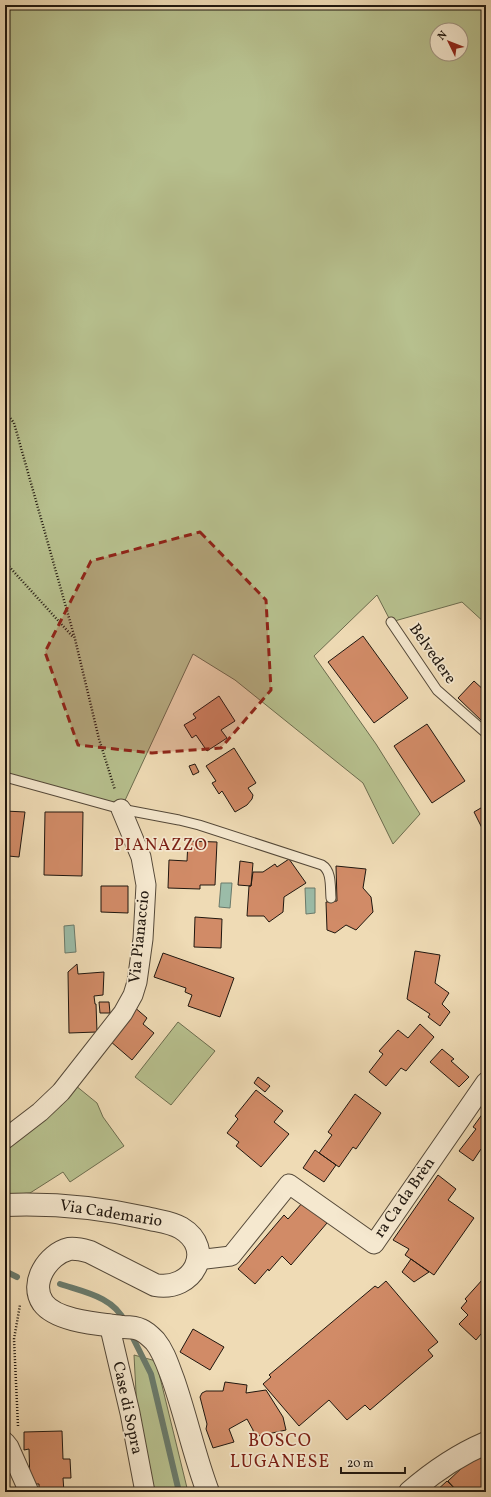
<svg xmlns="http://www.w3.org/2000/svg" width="491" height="1497" viewBox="0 0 491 1497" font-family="Vollkorn,serif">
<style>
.green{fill:#b7c08e;stroke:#6c6c4e;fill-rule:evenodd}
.water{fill:#9bbca8;stroke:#6a7a6b}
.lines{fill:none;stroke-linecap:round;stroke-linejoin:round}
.stream{stroke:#6a7a6b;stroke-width:6}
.building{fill:#d18b67;stroke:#20170f}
.service-casing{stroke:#544838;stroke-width:11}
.minor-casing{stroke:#544838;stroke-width:21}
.tertiary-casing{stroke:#544838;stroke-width:24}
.path{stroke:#20170f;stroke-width:2.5;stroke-dasharray:1 2;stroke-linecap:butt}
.service{stroke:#f5e8cf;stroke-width:9}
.minor{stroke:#f5e8cf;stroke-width:19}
.tertiary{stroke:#f5e8cf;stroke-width:22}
.marked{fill:#8f2418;fill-opacity:0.2;stroke:#8f2418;stroke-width:3;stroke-dasharray:8 5;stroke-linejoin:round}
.labels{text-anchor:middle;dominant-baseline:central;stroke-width:3.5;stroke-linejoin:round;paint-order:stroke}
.street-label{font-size:16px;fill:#20170f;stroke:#f5e8cf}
.neighbourhood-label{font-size:17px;letter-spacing:1px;fill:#7a1f14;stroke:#f5e8cf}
.quarter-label{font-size:18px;letter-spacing:1px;fill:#7a1f14;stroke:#f5e8cf}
</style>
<rect width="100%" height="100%" fill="#efdbb5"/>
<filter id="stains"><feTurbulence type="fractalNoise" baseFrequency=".005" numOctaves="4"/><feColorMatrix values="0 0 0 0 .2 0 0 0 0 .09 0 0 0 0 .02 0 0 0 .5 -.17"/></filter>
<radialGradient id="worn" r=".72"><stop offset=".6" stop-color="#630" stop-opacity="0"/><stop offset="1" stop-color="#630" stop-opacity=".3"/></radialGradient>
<path class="green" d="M5,5H486V624L462,602L391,622L377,595L314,656L376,744L420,814L393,844L363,783L235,680L193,654L121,809L5,777ZM437,30H461V54H437Z
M178,1022L215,1051L171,1105L135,1077Z
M70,1081L97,1103L103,1117L124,1146L70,1182L63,1172L30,1193L5,1195V1139Z
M134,1355L156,1361L188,1492H154L137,1411Z"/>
<path class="water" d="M221,883H232L230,908L219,907Z
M305,888H315V913L306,914Z
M74,925L76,952L65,953L64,926Z"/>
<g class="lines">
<path class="stream" d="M5,1271L17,1277
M60,1284C84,1292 114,1297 125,1322
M130,1332L151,1374L179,1492"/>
</g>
<path class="building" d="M363,636L408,698L374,723L328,662Z
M474,681L486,692V721L484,723L458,698Z
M219,696L235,721L221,730L227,738L207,751L196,735L192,738L184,725L196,718L193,714Z
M427,724L465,781L432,803L394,746Z
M234,748L256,783L248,788L253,795L252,799L247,805L235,812L222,791L219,794L212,783L216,781L206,766Z
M195,764L199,772L193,775L189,766Z
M486,805V836L474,812Z
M5,811L25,812L19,857L8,856L6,873H5Z
M45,812H83L82,876L44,875Z
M188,841L217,842L215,885H200V889L168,888L169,860L187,861Z
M289,859L306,883L284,897L283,912L269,922L264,916H247L249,886H251L253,872H263L275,864L277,867Z
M240,861L253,863L251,886L238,885Z
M336,866L366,869L363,888L371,897L373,912L356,930L346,925L335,933L327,930L326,902L337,901Z
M101,886H128V913L101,912Z
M195,917L222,919L221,948L194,947Z
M415,951L440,955L435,983L449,993L442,1004L450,1012L440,1026L428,1017L430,1014L407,999Z
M163,953L234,978L220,1017L188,1006L192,995L185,992L186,988L154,977Z
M77,964L78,974L104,972L103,995L94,996L95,1004H96L97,1032L69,1033L68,972Z
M99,1002H109L110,1013H100Z
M133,1006L147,1018L143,1024L154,1033L132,1060L110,1041Z
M420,1024L434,1037L406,1071L401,1068L386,1086L369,1072L383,1054L379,1051L398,1030L408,1038Z
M442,1049L454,1059L451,1061L469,1077L459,1087L430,1062Z
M258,1077L270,1086L265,1092L254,1083Z
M256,1090L283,1111L274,1122L289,1134L261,1167L236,1146L239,1142L227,1133L238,1119L235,1116Z
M355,1094L381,1113L356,1149L353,1147L339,1167L319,1153L332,1135L328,1132Z
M486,1109V1153L481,1149L473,1161L459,1151L476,1129L473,1127Z
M315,1150L336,1165L324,1182L303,1168Z
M438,1175L456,1189L448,1200L474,1218L434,1275L405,1255L409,1249L393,1240Z
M303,1202L327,1223L291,1265L282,1256L269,1271L268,1269L255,1284L238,1269L284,1215L288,1219Z
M411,1259L429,1272L414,1282L402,1272Z
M483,1279L486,1281V1325L485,1327L486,1328L476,1340L459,1324L468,1315L461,1308L467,1301L465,1299Z
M386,1281L438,1342L428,1350L433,1356L370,1410L365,1405L347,1420L329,1400L299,1426L263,1384L271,1377L269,1375L375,1286L378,1288Z
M193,1329L224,1347L210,1370L180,1352Z
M225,1382L247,1385L246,1393L266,1390L283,1417L286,1430L254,1437L253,1430L247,1419L229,1429L234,1442L213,1448L206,1429L207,1424L200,1397L202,1393L206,1391H223Z
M62,1431L63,1459H70L71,1478H63L64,1492H39V1484H30L29,1449L24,1450V1432Z
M481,1450L486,1456V1492H458L448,1481Z
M447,1481L458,1492H435Z"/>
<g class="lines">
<defs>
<path id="service" d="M391,622L437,690L486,733
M5,777L121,809L179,820L199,825L322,865C332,871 330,887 331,898"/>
<path id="minor" d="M5,1139L40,1112L61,1092L123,1013L133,995L137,982L143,939L146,885L141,857L121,809
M197,1260L231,1256L289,1184L374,1244L486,1082
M109,1324L130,1413L145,1492
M5,1442L9,1447L29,1492"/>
<path id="tertiary" d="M5,1205C55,1203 97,1207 146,1218C158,1221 171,1222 181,1228C216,1249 193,1292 155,1285L90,1252C83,1250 77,1248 69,1249C48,1254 29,1283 43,1303C57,1322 102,1324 123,1327C129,1327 135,1327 141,1330C146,1332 151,1337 155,1341C164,1352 168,1366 173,1379C186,1416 194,1455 208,1492
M410,1492C433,1472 458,1455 486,1443"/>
</defs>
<use href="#service" class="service-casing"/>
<use href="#minor" class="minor-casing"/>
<use href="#tertiary" class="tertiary-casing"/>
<path class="path" d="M5,411L14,423L75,639L99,739L115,790
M5,562L73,637
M18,1426L14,1339L20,1305"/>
<use href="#service" class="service"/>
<use href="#minor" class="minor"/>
<use href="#tertiary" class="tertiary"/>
</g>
<path class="marked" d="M200,532L266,600L271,690L221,748L152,753L78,745L45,652L91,561Z"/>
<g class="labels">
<g class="street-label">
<text transform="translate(432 654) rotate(55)">Belvedere</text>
<text transform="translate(140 937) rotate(-84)">Via Pianaccio</text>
<text transform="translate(405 1198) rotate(-55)">ra Ca da Brèn</text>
<text transform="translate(111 1214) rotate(9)">Via Cademario</text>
<text transform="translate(127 1408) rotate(78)">Case di Sopra</text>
</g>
<g class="neighbourhood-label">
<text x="161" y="845">PIANAZZO</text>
</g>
<g class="quarter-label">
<text x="280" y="1441">BOSCO<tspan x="280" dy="21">LUGANESE</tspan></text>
</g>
</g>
<rect width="491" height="1497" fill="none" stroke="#efdbb5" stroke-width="20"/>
<rect x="6" y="6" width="479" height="1485" fill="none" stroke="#20170f" stroke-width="2"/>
<rect x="10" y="10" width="471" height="1477" fill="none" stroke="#20170f"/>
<g transform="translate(449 42) rotate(313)"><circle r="19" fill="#f5e8cf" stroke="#a09482"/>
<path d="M0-3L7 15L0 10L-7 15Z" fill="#8f2418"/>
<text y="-6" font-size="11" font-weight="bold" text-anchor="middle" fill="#20170f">N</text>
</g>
<path d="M341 1467v6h64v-6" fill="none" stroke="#20170f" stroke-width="2"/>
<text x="347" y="1467" font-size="12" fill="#20170f" stroke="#f5e8cf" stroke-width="3" paint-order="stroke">20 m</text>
<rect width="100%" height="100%" filter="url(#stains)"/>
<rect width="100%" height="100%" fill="url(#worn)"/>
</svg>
